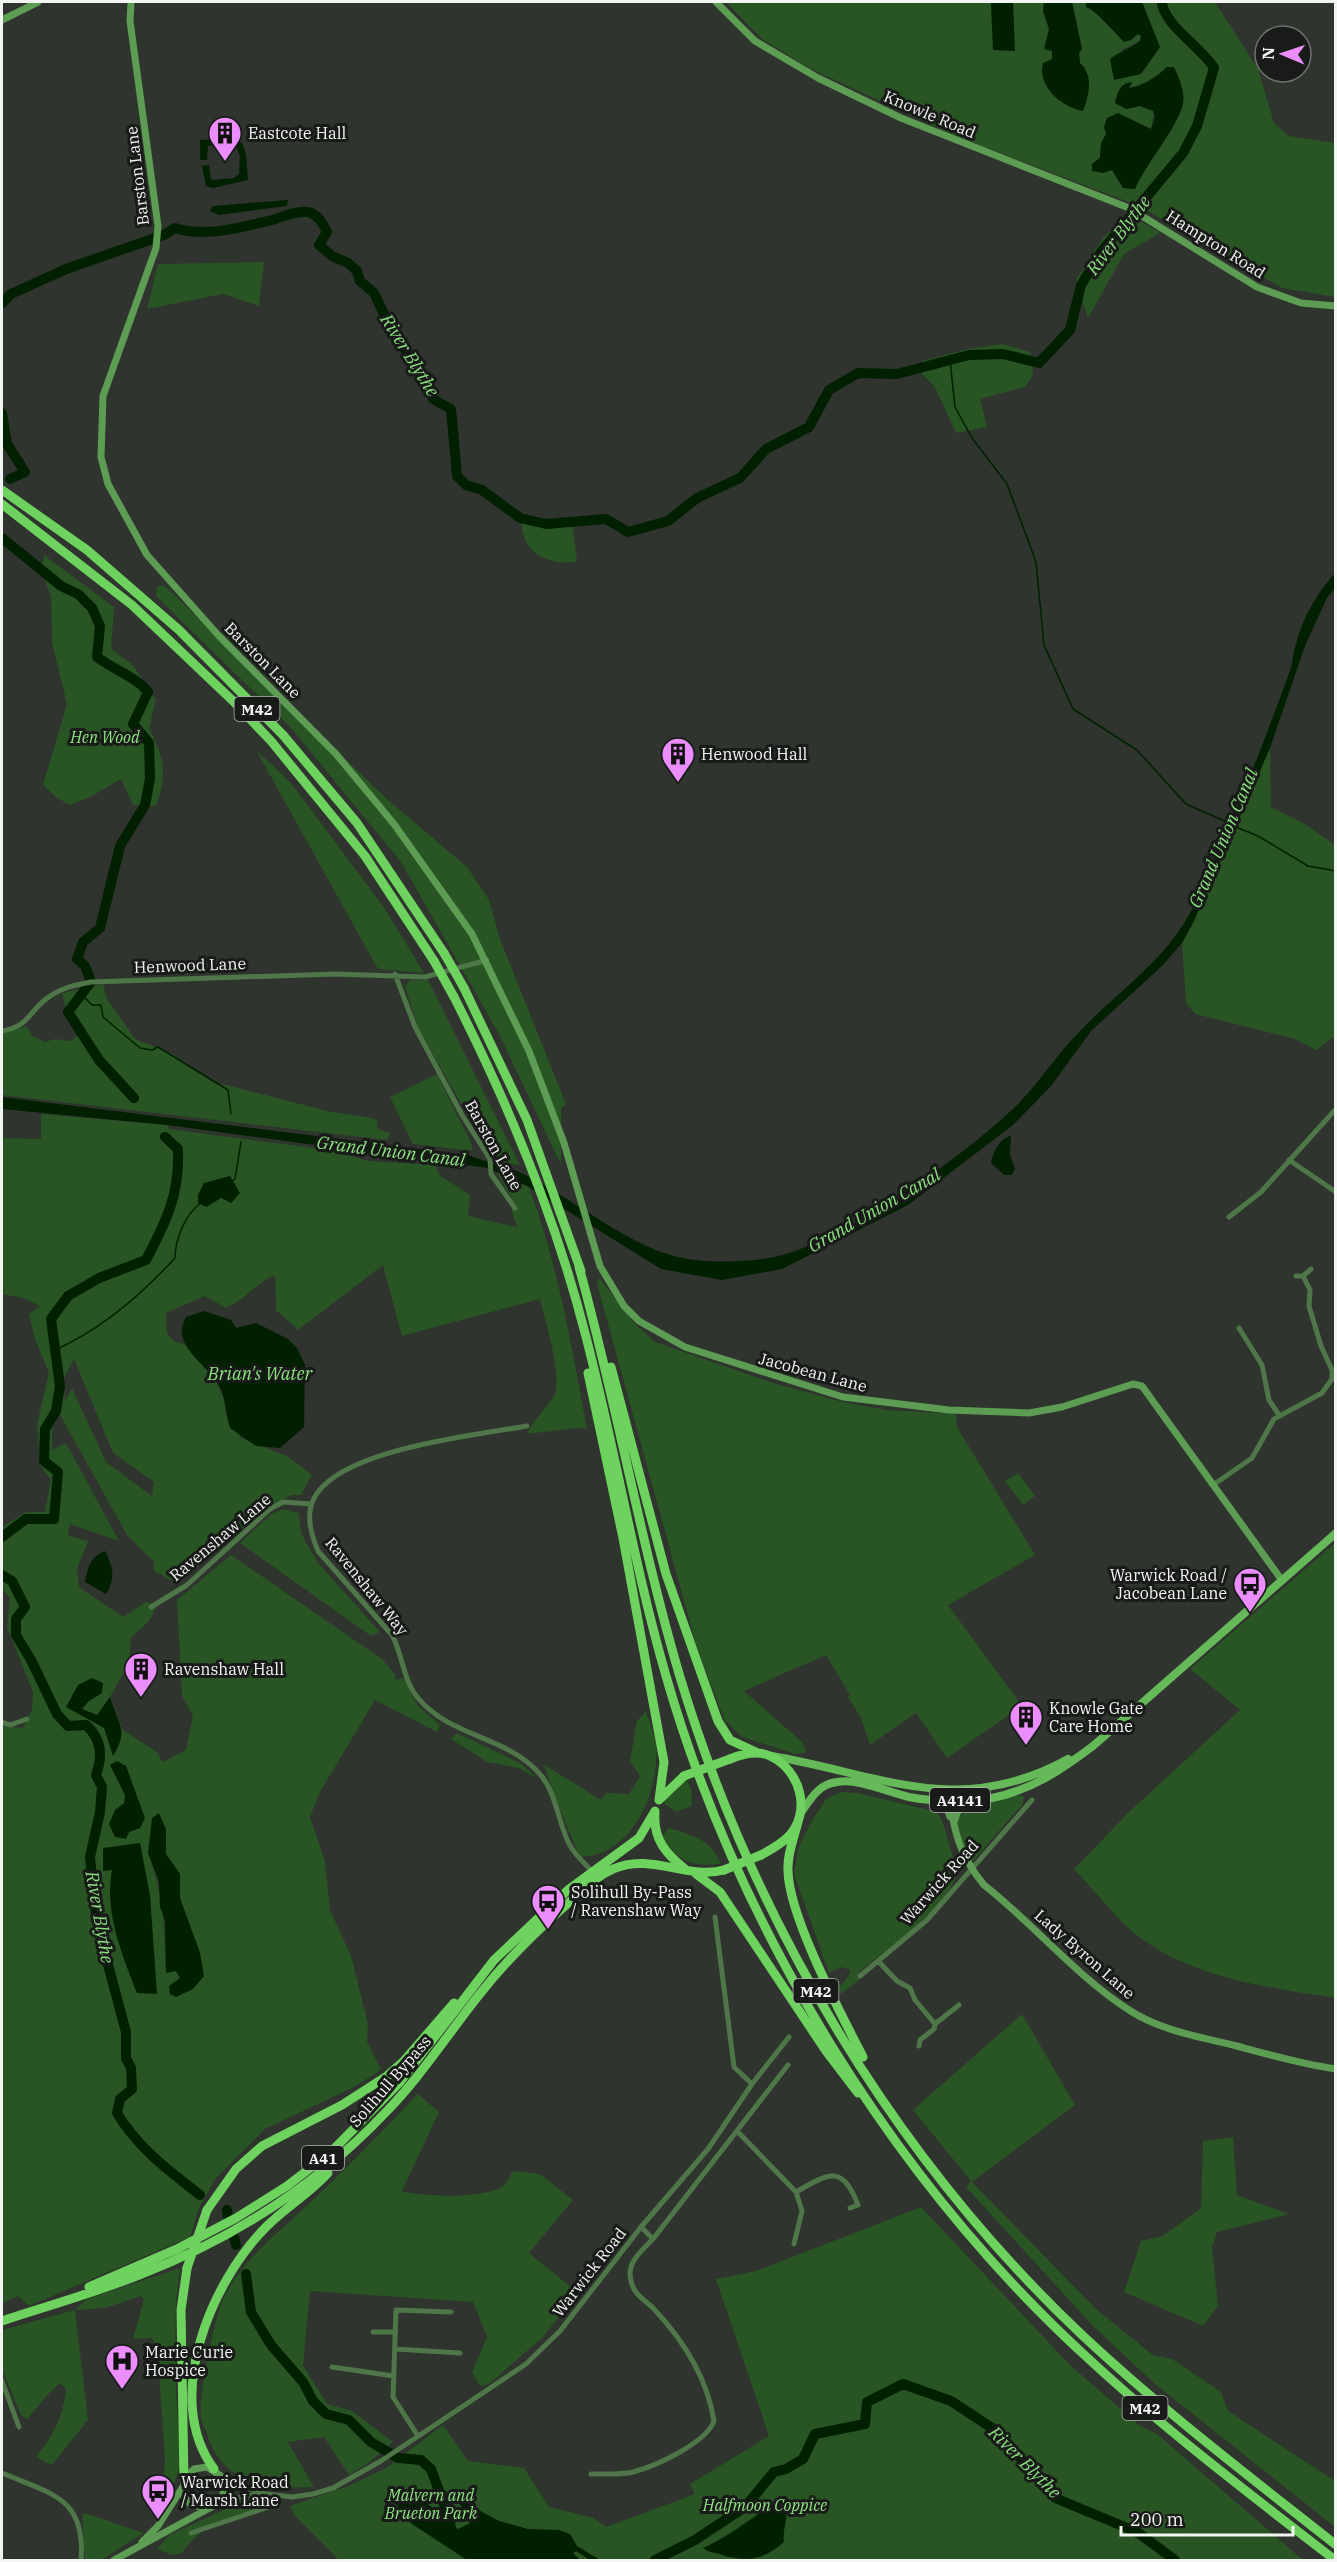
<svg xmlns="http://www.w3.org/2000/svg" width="1337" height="2562" viewBox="0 0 1337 2562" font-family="'IBM Plex Serif',serif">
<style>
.green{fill:#295423;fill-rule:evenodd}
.water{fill:#002000}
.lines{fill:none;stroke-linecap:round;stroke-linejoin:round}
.stream{stroke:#002000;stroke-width:1.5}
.river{stroke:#002000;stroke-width:10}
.street{stroke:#4f7649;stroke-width:5}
.secondary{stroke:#5c9c53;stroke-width:7}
.primary{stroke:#65b959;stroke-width:8}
.highway{stroke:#6dd35e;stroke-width:9}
.highway-bridge{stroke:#6dd35e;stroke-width:9}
.labels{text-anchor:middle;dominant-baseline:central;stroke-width:6;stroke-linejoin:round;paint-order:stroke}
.shield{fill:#181b18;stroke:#b1b4b0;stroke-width:1.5}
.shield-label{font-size:15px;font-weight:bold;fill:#f2f5f1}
.street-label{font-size:16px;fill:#f2f5f1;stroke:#181b18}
.poi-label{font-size:16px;fill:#f2f5f1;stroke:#181b18;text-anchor:start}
.park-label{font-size:16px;font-style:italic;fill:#90e484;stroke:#181b18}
.water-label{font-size:18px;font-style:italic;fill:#8de181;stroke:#181b18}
</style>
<rect width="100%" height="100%" fill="#2f342e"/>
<path class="green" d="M726,2H991L993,50L1014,51L1013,2H1044L1043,11L1049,29L1044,49L1052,51V59L1086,68L1080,63L1079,53L1082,49L1072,2H1086V7C1100,11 1104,27 1118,33L1121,39L1138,34L1141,36L1140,41L1121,50L1141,74L1160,47L1142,2H1215L1258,69L1274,123L1289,136L1335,143V297L1282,288L1139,206L951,134L811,69L762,39ZM1166,67L1172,129L1142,171L1135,189L1123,188L1112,170L1092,164L1100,158C1101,133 1110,132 1130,119L1151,129L1154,111L1140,106L1126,109L1125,83H1132L1129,88C1142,86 1157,77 1166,67Z
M1127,213L1160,233L1124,254L1088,318L1076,280L1103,238Z
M264,262L259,306L223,294L147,309L158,264Z
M1002,344L1030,352L1033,375L1025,387L980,399L987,427L956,433L935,387L921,373L922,361L968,349Z
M520,518L546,524L572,522L577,561C560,566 535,559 526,542C523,535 522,525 520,518Z
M44,555L114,607L111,649L133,665L156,700L149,728C164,759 168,772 156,806L133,805L121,779L92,796L70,805L57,798L43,785L67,704L52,643L51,596L41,570Z
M164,585L388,800L467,867L489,900L500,939L566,1104L561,1108V1165L499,1034L401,862L292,729L156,596L157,587Z
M1270,748L1271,807L1305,824L1335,845V1036L1316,1050L1295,1039L1195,1014L1186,1003L1182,943L1193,923Z
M256,750L291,783L383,906L424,973L378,969Z
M410,980H428L520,1165L494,1162L417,1026L405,986Z
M103,984L107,999L135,1039L173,1054L211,1081L327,1111L372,1118L377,1120L378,1129L390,1133L387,1140L2,1095V1033L27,1026L32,1036L45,1042L55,1039L71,1041L78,1035L70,1024L62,993Z
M437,1074L472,1145V1151L413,1144L390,1097Z
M41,1114L167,1125L169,1129L329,1150L369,1161L436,1165L439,1175L470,1195L468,1216L517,1227L511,1209L517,1206L496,1172L529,1187C558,1265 572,1348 587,1429L577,1428L527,1434C534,1419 546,1409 554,1396C563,1377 545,1320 540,1299L402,1336L383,1265L298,1330L276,1310L275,1275C256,1283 246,1299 226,1308L205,1296L166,1313L167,1333L174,1341L185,1345L214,1378L224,1399L226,1416L241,1438L287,1456L312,1475L301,1495H292L267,1507L178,1584L154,1571V1562L127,1535L59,1413L52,1429V1450L66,1443L119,1541L70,1524L68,1536L88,1541L77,1569L79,1587L123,1617L146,1602L157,1605C152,1620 143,1628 131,1637L129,1663L110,1697C113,1709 120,1717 122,1729L158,1753L162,1762L186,1750L193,1716L182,1696L177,1600L231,1555L382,1659L395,1674V1680L403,1678L418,1706L440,1725L437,1732L375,1700L320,1792L310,1817L325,1861L330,1910L351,1956L368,2024L367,2041L381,2070L354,2087L265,2129L215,2179L199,2208L190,2237L29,2306L18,2296L2,2303V1725L23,1728L32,1709L33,1692L7,1627L10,1597L2,1589V1527L26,1512H45L51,1480L40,1465L37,1424L49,1373L35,1339L29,1314L40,1306L23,1298L2,1294V1138L41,1139ZM74,1359L113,1453L154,1482L152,1496L106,1462L72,1388L65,1401L64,1378ZM166,1829V1854L180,1874V1898L200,1953L170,1994L180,1978L176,1971L166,1972C165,1931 163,1891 148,1853Z
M599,1278L635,1324L655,1342L773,1383L843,1402L887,1410L956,1414L957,1427L1035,1555L948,1605L1022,1706L947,1758L916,1713L870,1745L861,1718L848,1697L850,1695L826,1655L744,1691L802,1742L806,1750L804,1753L796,1754L742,1737L725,1721L697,1648L597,1284Z
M1018,1473L1035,1496L1023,1505L1005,1481Z
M283,1509L299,1513L301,1533L318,1563L380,1632L371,1636L240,1543L271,1514Z
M1335,1543V1998C1265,1987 1181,1977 1126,1926C1108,1908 1091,1887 1074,1869L1129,1812L1240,1710L1190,1669Z
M646,1711C649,1722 655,1735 656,1746C660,1791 633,1855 581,1857C575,1849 544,1771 545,1765L601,1800L606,1793L629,1794L640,1776L630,1761L637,1721Z
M457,1733L520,1763L538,1779L519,1768L487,1762L451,1739Z
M686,1779L691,1788L692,1806L676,1812L664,1803L669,1792Z
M841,1792L858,1793L937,1812C949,1829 947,1851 959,1868C951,1906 888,1948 858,1973L859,1980L841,1994L838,1989L850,1974V1970L841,1967L829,1973L794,1874L798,1848L813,1819L826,1799Z
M1022,1795L1024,1797L1022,1805L971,1863C967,1855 961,1846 958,1838C946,1803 999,1800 1022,1795Z
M669,1828C692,1835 711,1839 721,1864C692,1867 678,1862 662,1836Z
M1022,2014L1075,2105L972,2182L1097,2310L1153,2355L1172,2359L1221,2392L1228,2411L1335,2481V2527L1155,2384L1092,2325L966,2187L971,2181L913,2110Z
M418,2094L439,2112L402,2191C422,2197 486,2199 503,2186C507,2183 510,2175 513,2171L540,2174L573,2200L529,2253L578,2293L542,2338L489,2384L480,2386L472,2372L487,2337L473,2302L310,2291L303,2365L327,2404L352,2411L393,2442L367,2464L349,2475L324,2437L288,2442L314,2487C267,2489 223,2485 207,2434C205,2429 202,2423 201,2417C198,2396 215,2312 226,2293C247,2254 285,2228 316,2197C351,2164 384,2129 418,2094Z
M1233,2137L1237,2195L1289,2214L1217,2232L1212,2247L1218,2306L1203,2326L1124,2292L1141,2241L1163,2236L1201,2208L1203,2141Z
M921,2207L1070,2365L1139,2425L1157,2434L1303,2560H339L295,2516L290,2506L348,2486L386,2468L443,2425L468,2461L524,2468L549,2507L593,2518L606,2527L695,2494L690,2484L769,2436L716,2279L756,2271Z
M180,2268L176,2301L175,2370L180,2466L165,2510L161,2512L148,2507L146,2482L163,2486L165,2462L158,2355L152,2338L133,2339L144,2299L141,2296L105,2308L75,2310L88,2420L52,2465L36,2457C55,2432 62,2420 66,2389L60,2383C47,2394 38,2407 27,2419L21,2415L2,2369V2330L75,2310L87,2299Z
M265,2497L266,2507C229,2517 205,2520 182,2553L172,2555L157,2549L169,2535L230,2507L233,2499Z
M82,2514H88L144,2533L101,2560H85Z"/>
<path class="water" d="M991,2H1013L1015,51L993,50Z
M1044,2H1072L1082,49L1079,53L1080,63C1094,76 1089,95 1083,111C1061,107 1037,86 1043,63L1052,59V51L1044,49L1049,29L1043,11Z
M1086,2H1142L1160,47L1141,74L1114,80L1110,59C1120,51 1131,48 1140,41L1141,36L1138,34L1131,40L1124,42C1116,34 1095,9 1086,7Z
M1167,67H1174C1179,78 1185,91 1183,103C1180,124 1145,165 1135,189L1123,188L1112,170L1103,173L1092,171V164L1100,158L1101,143L1106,134L1104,127L1107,118L1118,113L1151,129L1155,117L1153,111L1140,106L1126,109L1115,103C1118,92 1119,84 1132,82L1129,88C1143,86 1157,77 1167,67Z
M220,139L242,143L246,154L248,180L213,188L206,186L202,166L209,165L211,180L234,178L239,174L240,157L236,146H208L207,160H200V140Z
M288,200L287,206L219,215L210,211L213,206Z
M1335,573V588L1327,598L1306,643L1270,748L1193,923L1182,943L1162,966L1091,1031L1051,1086L1013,1125L908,1205L782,1269L722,1280L661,1269L529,1187L488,1168L167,1125L2,1109V1097L468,1155C485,1162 505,1165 521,1173C573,1197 632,1251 688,1259C713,1263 744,1262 770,1258C840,1245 968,1154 1019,1103C1042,1079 1060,1050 1084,1027C1122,988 1169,957 1193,907C1229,830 1262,749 1291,668C1293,660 1293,652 1296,644C1303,617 1317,593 1335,573Z
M1011,1136L1010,1155L1015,1169L1012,1175H1004L991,1163C993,1152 1000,1138 1011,1136Z
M230,1176L240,1193L231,1203L221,1198L206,1207L198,1203V1195L204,1183Z
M204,1311L231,1320L236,1328L256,1323L288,1339L297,1348L305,1365L304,1427L280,1448L256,1446L230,1428C226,1415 226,1400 220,1387C209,1365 169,1346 186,1317Z
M105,1551C113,1566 116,1579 106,1594L85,1582C88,1567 90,1557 105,1551Z
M92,1678L103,1683L102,1693L89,1701L82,1709L97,1715L110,1697C117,1722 130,1729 113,1756L104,1728L66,1707L78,1685Z
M117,1761L126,1766L145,1818L140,1828L129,1832L126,1839L115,1837L109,1824L115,1810L124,1803L125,1795L110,1765Z
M159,1813L166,1829V1854L180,1874V1898L200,1953L204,1976L193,1989L176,1997L170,1994L169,1986L180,1978L176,1971L166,1973L165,1920L160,1907L159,1882L148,1853L152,1818Z
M140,1843L150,1895L157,1994L137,1993C122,1954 104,1912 112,1870L103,1871V1848Z
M411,2490L458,2529L470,2523L465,2510L450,2494L452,2491L473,2507L499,2521L528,2529L559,2530L570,2534L577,2546L600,2560H590L576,2551L573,2553L580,2560H467L412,2524L395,2503C397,2494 403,2493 411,2490Z
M772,2505L786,2509C788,2521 782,2530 784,2542C764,2559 751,2562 725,2556C717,2552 711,2554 703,2548C728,2537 749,2520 772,2505Z"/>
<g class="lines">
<path class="stream" d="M950,360L955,407L972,438L1007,484L1036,562L1044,645L1073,709L1137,750L1186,804L1229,823
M1236,827L1258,836L1308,866L1336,871
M82,995L92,1005H101L103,1017L140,1048L152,1050L158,1047L228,1090L231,1114
M232,1181L235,1179L241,1142
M55,1350C100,1330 142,1294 175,1258C175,1240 185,1214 201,1203"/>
<path class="river" d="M2,303L11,294L66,269L164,235L175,228C204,238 243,227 272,220C283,217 296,210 308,212C318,214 323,224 327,232L319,245L332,256L348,263L357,271L360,281L374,293L393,333L427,380L433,399L451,409L457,476L466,485L482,490L520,518L546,524L606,519L628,532L668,521L697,498L740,478L766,449L809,427L829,390L858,373L897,374L969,355L1003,354L1039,363L1070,330L1081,285L1101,252L1183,153L1197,126L1214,68C1202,48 1163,24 1162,2
M2,413L7,444L25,472L10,479
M2,538L61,586L78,594L92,608L100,626L97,657C114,670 135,676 148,692L133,724L149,743L150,779L145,805L120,846L100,928L83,942L77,959L85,966L91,982L68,1012L99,1060L134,1098
M2,1537L26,1519H54L58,1472L44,1461L45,1429L56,1411L60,1386L51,1319L68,1296L99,1278L146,1260C166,1222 180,1194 178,1149L165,1137
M2,1575L12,1581L25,1607L16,1619V1635L31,1660L57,1714L68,1726L86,1725C102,1739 103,1756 96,1775L102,1787L100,1812L90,1857L94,1901L100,1935L126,2032V2058L131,2068L132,2089L120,2099L117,2113C138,2148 168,2170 200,2195
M227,2210L228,2216
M234,2237L236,2245
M246,2274L251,2312L271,2345L303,2382L313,2401L326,2414L349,2420L371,2442L398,2458L421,2460L431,2469L450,2521L452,2535
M655,2560L695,2540L745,2507L774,2472L786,2469L803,2459L815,2434L865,2424L867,2402L903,2384L951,2401L998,2432L1055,2498L1137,2532L1175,2560"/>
<path class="street" d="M395,974L415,1027L462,1115L490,1159L491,1174L515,1208
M2,1031C29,1026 27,1014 46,999C60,988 75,985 91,982L335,974L425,977L487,960
M1289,1160L1336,1192
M1229,1217L1261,1192L1336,1109
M1303,1276L1311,1269
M1239,1328L1262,1365L1269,1400L1279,1415
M527,1426C477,1435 326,1450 311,1506C307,1521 312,1537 318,1551L392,1635C403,1655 403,1681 418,1698C449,1736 505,1736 538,1772C555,1790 556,1812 565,1834C570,1850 581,1860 592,1871
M1213,1485L1252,1458L1274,1419L1322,1393L1332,1379V1370L1321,1346L1309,1306L1310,1290L1303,1276H1296
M151,1607L187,1585L270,1509L283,1502L311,1504
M2,1722L10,1725L27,1719
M715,1917L734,2067L752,2084
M879,1962L897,1981L910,1988L915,2000L935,2024L934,2029L920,2040L919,2046
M860,1976L927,1920L1032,1800
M935,2024L959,2005
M739,2133L796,2192C828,2174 842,2163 858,2205L850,2208
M653,2239L788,2065
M794,2244L802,2211L796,2192
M373,2332H395
M395,2349L460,2353
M332,2367L394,2376
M2,2381L19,2427
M418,2436L393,2397L396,2310L451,2312
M2,2473C51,2494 86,2497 81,2560
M591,2474C605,2474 619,2475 633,2472C656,2466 706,2443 714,2421C707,2377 684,2341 654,2309C645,2300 634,2295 631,2281C626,2263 641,2251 653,2239L641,2227
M221,2476L257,2492
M219,2502L258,2493L292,2497L313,2494L333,2488L381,2461L526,2364L560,2331L641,2227L708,2149L752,2084L789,2037
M191,2533L271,2506L276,2495"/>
<path class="secondary" d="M131,2L130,21L158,226L156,248L103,396L101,457L108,484L147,555L219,636L336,754L394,824L472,934L529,1051L564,1143L600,1266L624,1306L639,1321L685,1347L843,1397L949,1410L1029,1413L1062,1407L1133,1384L1142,1386L1281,1579
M716,2L755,41L818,78L901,118L1129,208L1257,287L1301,303L1336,306
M2,20L38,2
M934,1800L948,1811L950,1817
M950,1800C954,1835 962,1858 984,1885C1034,1924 1076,1976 1129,2010C1161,2031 1201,2037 1237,2046C1270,2055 1302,2064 1336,2069
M954,1822L958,1811L977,1801
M142,2542L158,2526L182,2488
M114,2560L215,2505C225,2497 226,2487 221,2476L207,2467L194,2469L184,2479L183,2495L191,2505L210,2508"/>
<path class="primary" d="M772,1756C882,1775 959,1819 1068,1759
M800,1814C810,1800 818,1784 837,1782C859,1778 887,1792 909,1797C934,1802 966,1802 992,1798C1032,1790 1061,1770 1093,1746L1336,1533"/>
<path class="highway" d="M2,490L87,550L179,630L283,735L357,823L444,953
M2,504L132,605L233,701L271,741L365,856L434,961
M464,988L527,1120L581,1271
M454,997C509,1105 555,1216 585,1333C615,1447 633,1562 666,1676C739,1930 895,2183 1091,2361C1168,2432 1252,2496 1335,2560
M579,1267C617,1403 640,1542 680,1677C754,1923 894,2157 1081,2334C1161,2409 1249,2476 1336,2545
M611,1367L666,1574L718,1721L730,1740L758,1753
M588,1373L623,1538L664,1762L659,1800
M730,1759C742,1754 757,1750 770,1756C801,1770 812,1813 788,1837C780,1845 770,1850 761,1855
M661,1798L684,1776
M655,1813C653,1839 666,1854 685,1869
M798,1822C794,1838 787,1854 788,1871C789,1917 841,2014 863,2057
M696,1874L720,1892L826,2051L858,2093
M207,2210L236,2169L262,2146L342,2105L387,2076L403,2062L454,2003
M89,2287L177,2249L236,2218L287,2186L331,2152L400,2082L494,1960L568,1890L639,1838L655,1811
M2,2321C47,2306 94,2293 139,2275C233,2239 317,2185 386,2112C421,2076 448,2034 479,1995C505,1962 535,1932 567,1904C581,1892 596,1876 613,1869C651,1852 687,1880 724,1870
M214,2469C162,2399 211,2282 266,2227C286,2207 310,2193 328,2173
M184,2479L181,2310L187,2268"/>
<path class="highway-bridge" d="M444,953L464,988
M434,961L454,997
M684,1776L730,1759
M724,1870L761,1855
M187,2268L207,2210"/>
</g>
<defs>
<symbol id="building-pin" viewBox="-11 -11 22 30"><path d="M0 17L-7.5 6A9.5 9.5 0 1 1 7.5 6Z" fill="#eb8dfc" stroke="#181b18"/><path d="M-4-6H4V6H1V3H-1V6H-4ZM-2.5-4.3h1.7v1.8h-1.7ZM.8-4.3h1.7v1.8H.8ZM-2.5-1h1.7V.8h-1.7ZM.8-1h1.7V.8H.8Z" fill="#111"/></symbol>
<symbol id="bus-pin" viewBox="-11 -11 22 30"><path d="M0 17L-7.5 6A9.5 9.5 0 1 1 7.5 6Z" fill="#eb8dfc" stroke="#181b18"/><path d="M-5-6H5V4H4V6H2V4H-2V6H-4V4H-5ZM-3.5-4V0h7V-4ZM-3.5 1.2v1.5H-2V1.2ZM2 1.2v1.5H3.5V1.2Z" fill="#111"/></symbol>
<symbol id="hospital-pin" viewBox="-11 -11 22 30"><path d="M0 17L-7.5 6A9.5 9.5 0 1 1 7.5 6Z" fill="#eb8dfc" stroke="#181b18"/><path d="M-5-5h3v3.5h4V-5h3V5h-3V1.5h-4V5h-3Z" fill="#111"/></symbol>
</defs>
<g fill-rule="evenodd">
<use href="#building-pin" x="206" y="114" width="38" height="52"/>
<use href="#building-pin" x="659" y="735" width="38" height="52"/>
<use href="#bus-pin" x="1231" y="1565" width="38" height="52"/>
<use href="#building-pin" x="122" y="1650" width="38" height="52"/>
<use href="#building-pin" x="1007" y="1698" width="38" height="52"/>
<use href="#bus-pin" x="529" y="1882" width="38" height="52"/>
<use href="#hospital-pin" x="103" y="2342" width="38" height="52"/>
<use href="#bus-pin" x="139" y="2472" width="38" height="52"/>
</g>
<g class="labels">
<g class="shield">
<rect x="234.5" y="697" width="45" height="24" rx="4.5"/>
<rect x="930" y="1788" width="60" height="24" rx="4.5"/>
<rect x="793.5" y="1979" width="45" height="24" rx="4.5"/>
<rect x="302" y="2146" width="42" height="24" rx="4.5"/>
<rect x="1122.5" y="2396" width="45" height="24" rx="4.5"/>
</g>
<g class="shield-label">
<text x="257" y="709">M42</text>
<text x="960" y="1800">A4141</text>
<text x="816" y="1991">M42</text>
<text x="323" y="2158">A41</text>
<text x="1145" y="2408">M42</text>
</g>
<g class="street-label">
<text transform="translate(930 114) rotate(23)">Knowle Road</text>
<text transform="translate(137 176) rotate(-97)">Barston Lane</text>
<text transform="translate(1216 244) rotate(32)">Hampton Road</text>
<text transform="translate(263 660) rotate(45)">Barston Lane</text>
<text transform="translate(190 965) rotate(-2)">Henwood Lane</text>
<text transform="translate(494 1145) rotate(61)">Barston Lane</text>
<text transform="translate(813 1372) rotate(15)">Jacobean Lane</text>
<text transform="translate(220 1537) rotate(-40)">Ravenshaw Lane</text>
<text transform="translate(367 1586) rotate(51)">Ravenshaw Way</text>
<text transform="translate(939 1882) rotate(-48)">Warwick Road</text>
<text transform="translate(1085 1954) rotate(41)">Lady Byron Lane</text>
<text transform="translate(390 2081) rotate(-49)">Solihull Bypass</text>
<text transform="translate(589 2272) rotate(-52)">Warwick Road</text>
</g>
<g class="poi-label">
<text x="248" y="133">Eastcote Hall</text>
<text x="701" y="754">Henwood Hall</text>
<text x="1227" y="1575" text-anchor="end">Warwick Road /<tspan x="1227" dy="18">Jacobean Lane</tspan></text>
<text x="164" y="1669">Ravenshaw Hall</text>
<text x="1049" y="1708">Knowle Gate<tspan x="1049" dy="18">Care Home</tspan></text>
<text x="571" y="1892">Solihull By-Pass<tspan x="571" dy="18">/ Ravenshaw Way</tspan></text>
<text x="145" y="2352">Marie Curie<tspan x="145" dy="18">Hospice</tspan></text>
<text x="181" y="2482">Warwick Road<tspan x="181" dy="18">/ Marsh Lane</tspan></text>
</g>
<g class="park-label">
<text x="105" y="737">Hen Wood</text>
<text x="431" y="2495">Malvern and<tspan x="431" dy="18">Brueton Park</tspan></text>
<text x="765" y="2505">Halfmoon Coppice</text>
</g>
<g class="water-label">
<text transform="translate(1118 235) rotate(-53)">River Blythe</text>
<text transform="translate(410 355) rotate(58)">River Blythe</text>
<text transform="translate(1223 838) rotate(-67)">Grand Union Canal</text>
<text transform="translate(391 1151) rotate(7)">Grand Union Canal</text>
<text transform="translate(874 1210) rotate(-30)">Grand Union Canal</text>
<text x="260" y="1373">Brian's Water</text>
<text transform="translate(100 1917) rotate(80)">River Blythe</text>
<text transform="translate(1025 2462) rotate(45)">River Blythe</text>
</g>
</g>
<rect width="1337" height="2562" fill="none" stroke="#f2f5f1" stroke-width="6"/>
<g transform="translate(1283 54) rotate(272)"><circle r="28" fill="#181b18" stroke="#6f726f" stroke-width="1.5"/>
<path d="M0-4.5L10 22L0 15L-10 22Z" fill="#eb8dfc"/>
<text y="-9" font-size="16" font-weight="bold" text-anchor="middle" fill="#f2f5f1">N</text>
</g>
<path d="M1121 2526v9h172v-9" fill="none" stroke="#f2f5f1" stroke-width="3"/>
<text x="1130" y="2526" font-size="18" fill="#f2f5f1" stroke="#181b18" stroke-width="4.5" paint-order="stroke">200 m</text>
</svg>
